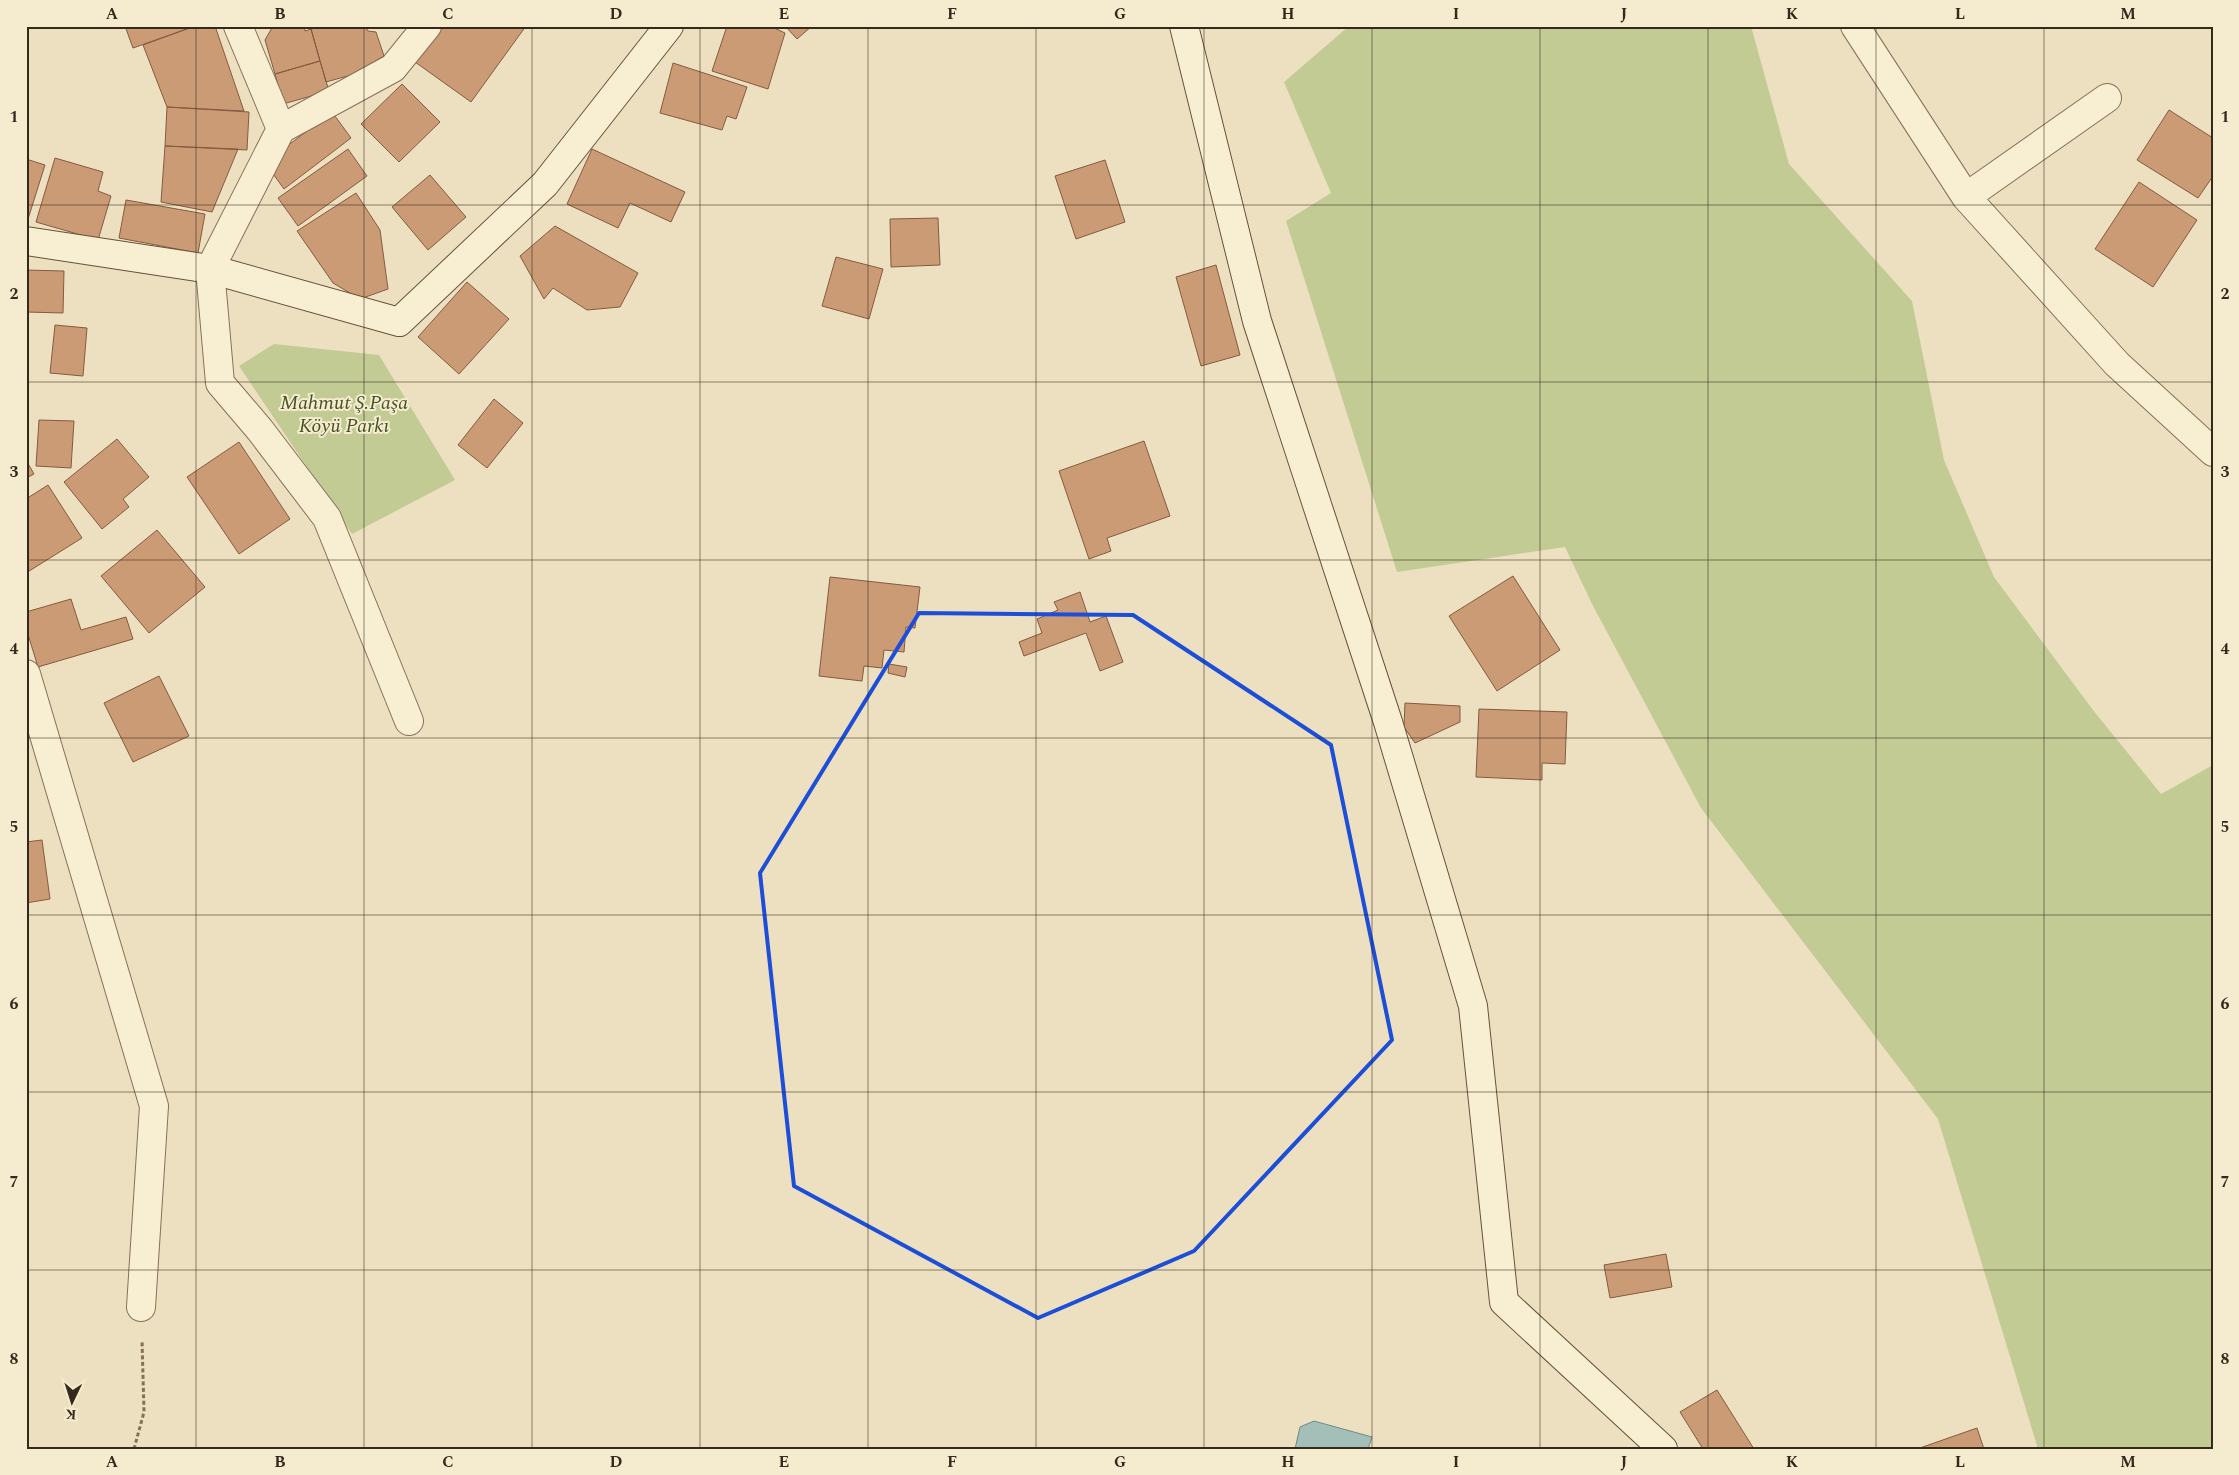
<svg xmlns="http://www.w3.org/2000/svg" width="2239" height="1475" viewBox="0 0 2239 1475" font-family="Spectral,serif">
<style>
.green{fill:#c3cb94}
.water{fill:#a3bfb7;stroke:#6a8d85}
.building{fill:#cb9b76;stroke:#845b3e}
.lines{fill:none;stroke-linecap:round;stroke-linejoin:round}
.street-casing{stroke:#867158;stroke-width:30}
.secondary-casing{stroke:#67523b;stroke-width:30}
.path{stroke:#867158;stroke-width:3;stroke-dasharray:4 2.5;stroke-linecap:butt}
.street{stroke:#f8eed2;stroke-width:28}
.secondary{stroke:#f8eed2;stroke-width:28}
.marked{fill:none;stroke:#1d4ed8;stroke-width:4;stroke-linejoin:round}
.grid{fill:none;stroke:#35291c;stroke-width:1;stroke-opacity:0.55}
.labels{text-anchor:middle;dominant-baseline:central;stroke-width:4;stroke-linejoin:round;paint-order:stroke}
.park-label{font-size:20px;font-style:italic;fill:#455223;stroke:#f5ebcf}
.neatline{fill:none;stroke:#35291c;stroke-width:2}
.grid-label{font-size:16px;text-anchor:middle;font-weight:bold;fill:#35291c}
</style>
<rect width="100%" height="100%" fill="#ede0c0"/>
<path class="green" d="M1349,26H1751L1789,164L1912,301L1944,460L1994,577L2093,710L2161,794L2213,765V1449H2038L1938,1119L1701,808L1592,604L1565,547L1397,572L1286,221L1331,193L1284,82Z
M274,344L379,355L455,480L352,534L239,366Z"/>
<path class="water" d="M1314,1421L1372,1437L1368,1449H1295L1300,1427Z"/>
<path class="building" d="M125,26H195L133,48Z
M195,26H215L244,111L167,107L143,45Z
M273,26H304L305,31L311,29L320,61L275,74L265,40Z
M324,26H365L368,31L376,32L384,56L351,75L326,82L311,29Z
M441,26H526L471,102L415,62Z
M727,26H770L785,33L768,89L712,71Z
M785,26H812L797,39Z
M320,61L329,91L283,104L275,74Z
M673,63L747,87L736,119L727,116L722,130L660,113Z
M402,84L440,122L399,162L361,124Z
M167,107L249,112L247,150L165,146Z
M2169,110L2213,138V176L2198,198L2137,160Z
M332,112L351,138L284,189L271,171L278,153Z
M165,146L238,149L212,212L161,202Z
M348,149L367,176L298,226L278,198Z
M592,149L685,192L671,222L630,203L618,228L567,204Z
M55,158L103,172L98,191L111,196L98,240L36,222Z
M26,159L45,165L28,219L26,218Z
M1105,160L1125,222L1076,239L1055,176Z
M430,175L466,217L428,250L392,207Z
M2139,182L2197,220L2153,287L2095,249Z
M356,193L380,230L388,289L360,299L333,283L297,231Z
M126,200L205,214L198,253L119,238Z
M938,218L940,265L891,267L890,219Z
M555,226L638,273L620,307L587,310L553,288L544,299L520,256Z
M836,257L883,269L869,319L822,306Z
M1216,265L1240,355L1201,366L1176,277Z
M26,270L64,271L63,313L26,312Z
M467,282L509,319L459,374L418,337Z
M55,325L87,328L83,376L50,373Z
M494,399L523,423L487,468L458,445Z
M39,420L74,421L71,468L36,466Z
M117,439L149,477L123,499L129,507L102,529L64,482Z
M1144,441L1170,516L1107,538L1111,551L1089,559L1059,471Z
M239,442L290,519L239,554L187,477Z
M26,460L34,474L26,478Z
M48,485L82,538L26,573V499Z
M157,530L205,587L149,633L101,576Z
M1513,576L1560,650L1497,691L1449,616Z
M830,577L920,587L915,628L906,627L904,652L884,650L882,668L864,666L862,681L819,676Z
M1080,592L1090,622L1106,616L1123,662L1100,671L1086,633L1024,656L1019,642L1042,633L1037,619L1058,610L1054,602Z
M71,599L81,630L126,617L133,639L38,667L26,628V612Z
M889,664L907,667L905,677L888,673Z
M159,676L189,736L133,762L104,703Z
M1405,703L1460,706V722L1415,743L1404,727Z
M1479,709L1567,712L1565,764L1542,763V780L1476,777Z
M42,840L50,899L26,903V842Z
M1666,1254L1672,1287L1610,1298L1604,1265Z
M1717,1390L1754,1449H1703L1680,1412Z
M1977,1428L1984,1449H1917Z"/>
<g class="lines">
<defs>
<path id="street" d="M238,26L281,129
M1855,26L1966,197L2117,364L2213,452
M1966,197L2107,98
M26,674L154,1106L141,1307
M409,721L327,518L260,430L220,383L210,269L281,129L393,68L427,26"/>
<path id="secondary" d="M1184,26L1257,321L1388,722L1473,1006L1504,1302L1663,1449
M26,241L210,269L399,322L545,184L669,26"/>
</defs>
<use href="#street" class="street-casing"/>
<use href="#secondary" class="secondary-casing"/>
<path class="path" d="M134,1449L144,1412L142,1340"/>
<use href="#street" class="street"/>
<use href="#secondary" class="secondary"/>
</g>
<path class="marked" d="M919,613L1133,615L1331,745L1392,1040L1194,1251L1038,1318L794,1186L760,873Z"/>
<path class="grid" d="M196,26V1449M364,26V1449M532,26V1449M700,26V1449M868,26V1449M1036,26V1449M1204,26V1449M1372,26V1449M1540,26V1449M1708,26V1449M1876,26V1449M2044,26V1449M26,205H2213M26,382H2213M26,560H2213M26,738H2213M26,915H2213M26,1092H2213M26,1270H2213"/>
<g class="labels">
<g class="park-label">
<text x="344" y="403">Mahmut Ş.Paşa<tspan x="344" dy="23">Köyü Parkı</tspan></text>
</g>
</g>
<rect width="2239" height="1475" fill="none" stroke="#f5ebcf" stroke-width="55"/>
<g transform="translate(72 1402) rotate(184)" stroke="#f5ebcf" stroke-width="4" paint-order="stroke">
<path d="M0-4L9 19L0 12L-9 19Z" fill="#35291c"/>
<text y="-8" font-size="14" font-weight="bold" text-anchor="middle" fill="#35291c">K</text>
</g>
<rect x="28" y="28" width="2184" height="1420" class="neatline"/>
<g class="grid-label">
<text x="112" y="19">A</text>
<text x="280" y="19">B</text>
<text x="448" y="19">C</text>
<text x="616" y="19">D</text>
<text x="784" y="19">E</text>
<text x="952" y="19">F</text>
<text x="1120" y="19">G</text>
<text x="1288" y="19">H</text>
<text x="1456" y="19">I</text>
<text x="1624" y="19">J</text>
<text x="1792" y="19">K</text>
<text x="1960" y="19">L</text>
<text x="2128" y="19">M</text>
<text x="14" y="122">1</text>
<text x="2225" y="122">1</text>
<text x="14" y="299">2</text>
<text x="2225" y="299">2</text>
<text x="14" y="477">3</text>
<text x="2225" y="477">3</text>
<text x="14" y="654">4</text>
<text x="2225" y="654">4</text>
<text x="14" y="832">5</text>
<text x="2225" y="832">5</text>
<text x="14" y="1009">6</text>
<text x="2225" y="1009">6</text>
<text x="14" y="1187">7</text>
<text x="2225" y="1187">7</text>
<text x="14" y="1364">8</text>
<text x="2225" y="1364">8</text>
<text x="112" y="1467">A</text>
<text x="280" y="1467">B</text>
<text x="448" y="1467">C</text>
<text x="616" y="1467">D</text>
<text x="784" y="1467">E</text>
<text x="952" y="1467">F</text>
<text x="1120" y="1467">G</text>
<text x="1288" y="1467">H</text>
<text x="1456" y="1467">I</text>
<text x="1624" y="1467">J</text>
<text x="1792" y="1467">K</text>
<text x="1960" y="1467">L</text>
<text x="2128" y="1467">M</text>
</g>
</svg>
